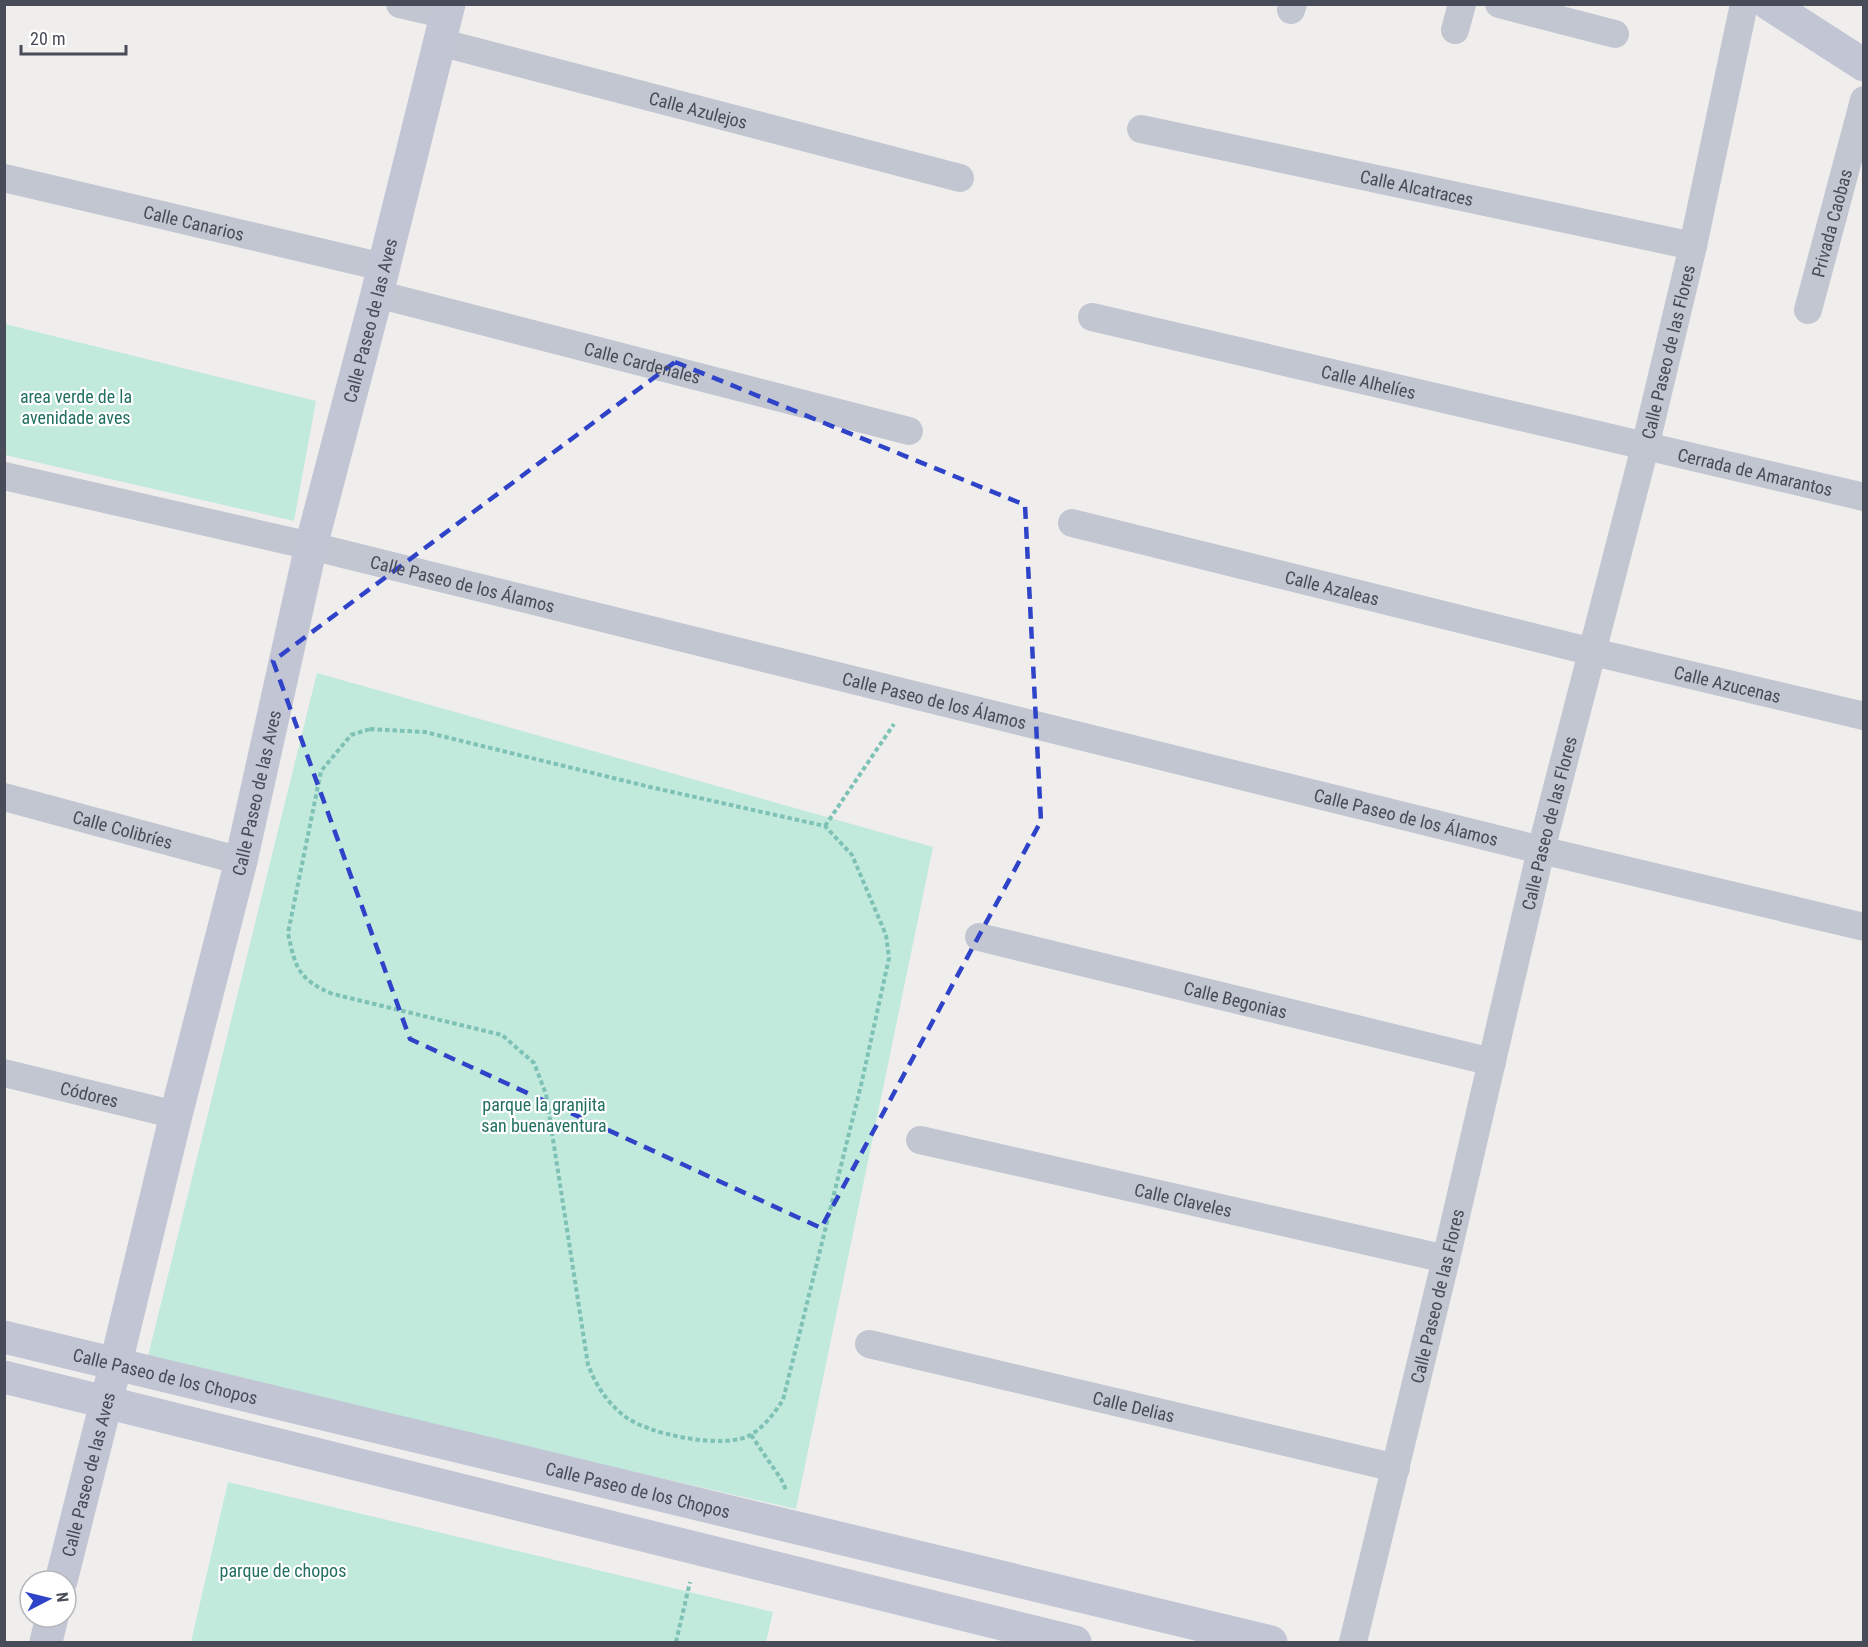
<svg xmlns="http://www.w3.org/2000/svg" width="1868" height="1647" viewBox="0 0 1868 1647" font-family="'Roboto Condensed',sans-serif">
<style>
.green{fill:#c1e9dc}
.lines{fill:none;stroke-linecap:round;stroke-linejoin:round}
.path{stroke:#7dc2b5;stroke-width:4;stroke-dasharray:4.5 3;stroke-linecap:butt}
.street{stroke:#c2c6d1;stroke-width:28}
.secondary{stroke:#c2c5d4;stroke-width:33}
.marked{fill:none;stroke:#2f43c8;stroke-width:4.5;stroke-dasharray:12 8;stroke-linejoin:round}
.labels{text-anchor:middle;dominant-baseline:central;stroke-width:4.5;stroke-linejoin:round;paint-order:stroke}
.street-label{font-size:18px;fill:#484b58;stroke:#fff}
.park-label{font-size:18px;fill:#227061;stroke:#fff}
</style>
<rect width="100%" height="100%" fill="#f0eeed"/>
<path class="green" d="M5,324L316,401L294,521L5,455Z
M317,673L933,847L796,1509L147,1360Z
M228,1482L773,1612L766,1642H191Z"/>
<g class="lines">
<path class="path" d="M370,729L425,732L650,787L825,826L852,855L886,935L889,958L862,1081L783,1400C775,1412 765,1426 752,1434C726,1451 645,1434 623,1415C606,1401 596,1385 588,1365L546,1094L534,1063L502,1035L333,994C299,980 295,968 288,933L321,771L351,735Z
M825,826L894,724
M751,1435L781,1479L786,1490
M676,1642L690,1582"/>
<g class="street">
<path d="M400,4L447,15"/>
<path d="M1499,4L1615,34"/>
<path d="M1291,10L1293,4"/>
<path d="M1455,30L1462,4"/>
<path id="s1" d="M439,42L960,178"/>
<path id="s2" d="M1141,129L1693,246"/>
<path id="s3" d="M4,178L383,267"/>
<path id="s4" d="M377,294L909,431"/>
<path id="s5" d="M1808,310L1864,100"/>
<path id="s6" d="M1092,317L1864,497"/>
<path id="s7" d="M4,476L311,546L1541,850L1864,927"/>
<path id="s8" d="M1072,523L1593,652L1864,716"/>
<path id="s9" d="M4,797L241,861"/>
<path id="s10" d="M979,937L1492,1062"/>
<path id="s11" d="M4,1073L176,1115"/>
<path id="s12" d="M920,1140L1446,1259"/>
<path id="s13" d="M869,1344L1396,1468"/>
<path id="s14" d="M1353,1642L1446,1259L1541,850L1645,447L1693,246L1744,4"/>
</g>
<g class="secondary">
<path d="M1769,4L1864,65"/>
<path id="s15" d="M4,1337L1271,1642"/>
<path d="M4,1377L1075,1642"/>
<path id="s16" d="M61,1581L116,1363L176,1115L241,861L311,546L377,294L449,4"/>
<path d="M46,1642L52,1617"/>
</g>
</g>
<path class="marked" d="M675,362L1025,505L1041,821L821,1228L410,1039L273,661Z"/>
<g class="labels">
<g class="street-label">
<text stroke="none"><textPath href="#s1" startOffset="268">Calle Azulejos</textPath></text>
<text stroke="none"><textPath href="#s2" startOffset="282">Calle Alcatraces</textPath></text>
<text stroke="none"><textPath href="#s5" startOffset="90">Privada Caobas</textPath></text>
<text stroke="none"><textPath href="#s3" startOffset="195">Calle Canarios</textPath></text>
<text stroke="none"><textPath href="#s16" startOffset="1298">Calle Paseo de las Aves</textPath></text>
<text stroke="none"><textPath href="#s14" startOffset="1328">Calle Paseo de las Flores</textPath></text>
<text stroke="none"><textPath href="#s4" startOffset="274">Calle Cardenales</textPath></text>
<text stroke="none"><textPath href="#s6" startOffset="284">Calle Alhelíes</textPath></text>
<text stroke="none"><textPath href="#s6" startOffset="681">Cerrada de Amarantos</textPath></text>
<text stroke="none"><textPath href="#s7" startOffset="471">Calle Paseo de los Álamos</textPath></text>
<text stroke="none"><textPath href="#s8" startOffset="268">Calle Azaleas</textPath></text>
<text stroke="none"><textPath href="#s8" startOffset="675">Calle Azucenas</textPath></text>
<text stroke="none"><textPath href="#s7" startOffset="957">Calle Paseo de los Álamos</textPath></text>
<text stroke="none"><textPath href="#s16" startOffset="812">Calle Paseo de las Aves</textPath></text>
<text stroke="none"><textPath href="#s7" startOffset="1443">Calle Paseo de los Álamos</textPath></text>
<text stroke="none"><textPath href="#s14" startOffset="842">Calle Paseo de las Flores</textPath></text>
<text stroke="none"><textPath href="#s9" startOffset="123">Calle Colibríes</textPath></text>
<text stroke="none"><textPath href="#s10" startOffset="264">Calle Begonias</textPath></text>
<text stroke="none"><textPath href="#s11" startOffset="88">Códores</textPath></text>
<text stroke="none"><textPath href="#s12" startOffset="270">Calle Claveles</textPath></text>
<text stroke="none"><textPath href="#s14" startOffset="356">Calle Paseo de las Flores</textPath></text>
<text stroke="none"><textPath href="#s15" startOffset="166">Calle Paseo de los Chopos</textPath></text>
<text stroke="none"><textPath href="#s13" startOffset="272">Calle Delias</textPath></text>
<text stroke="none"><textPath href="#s16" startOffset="110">Calle Paseo de las Aves</textPath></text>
<text stroke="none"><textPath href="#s15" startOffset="652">Calle Paseo de los Chopos</textPath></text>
</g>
<g class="park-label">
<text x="76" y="396">area verde de la<tspan x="76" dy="21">avenidade aves</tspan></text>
<text x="544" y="1104">parque la granjita<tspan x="544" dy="21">san buenaventura</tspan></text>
<text x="283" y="1570">parque de chopos</text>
</g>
</g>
<rect width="1868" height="1647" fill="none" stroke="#484b58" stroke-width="12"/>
<g transform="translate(48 1599) rotate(83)"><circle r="28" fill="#ffffff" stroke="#b6b7bc" stroke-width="1.5"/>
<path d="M0-4.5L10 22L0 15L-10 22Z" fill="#2f43c8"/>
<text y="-9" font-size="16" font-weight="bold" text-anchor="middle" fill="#484b58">N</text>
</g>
<path d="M21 45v9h105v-9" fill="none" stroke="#484b58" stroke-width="3"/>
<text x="30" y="45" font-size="18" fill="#484b58" stroke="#ffffff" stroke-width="4.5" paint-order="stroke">20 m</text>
</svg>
